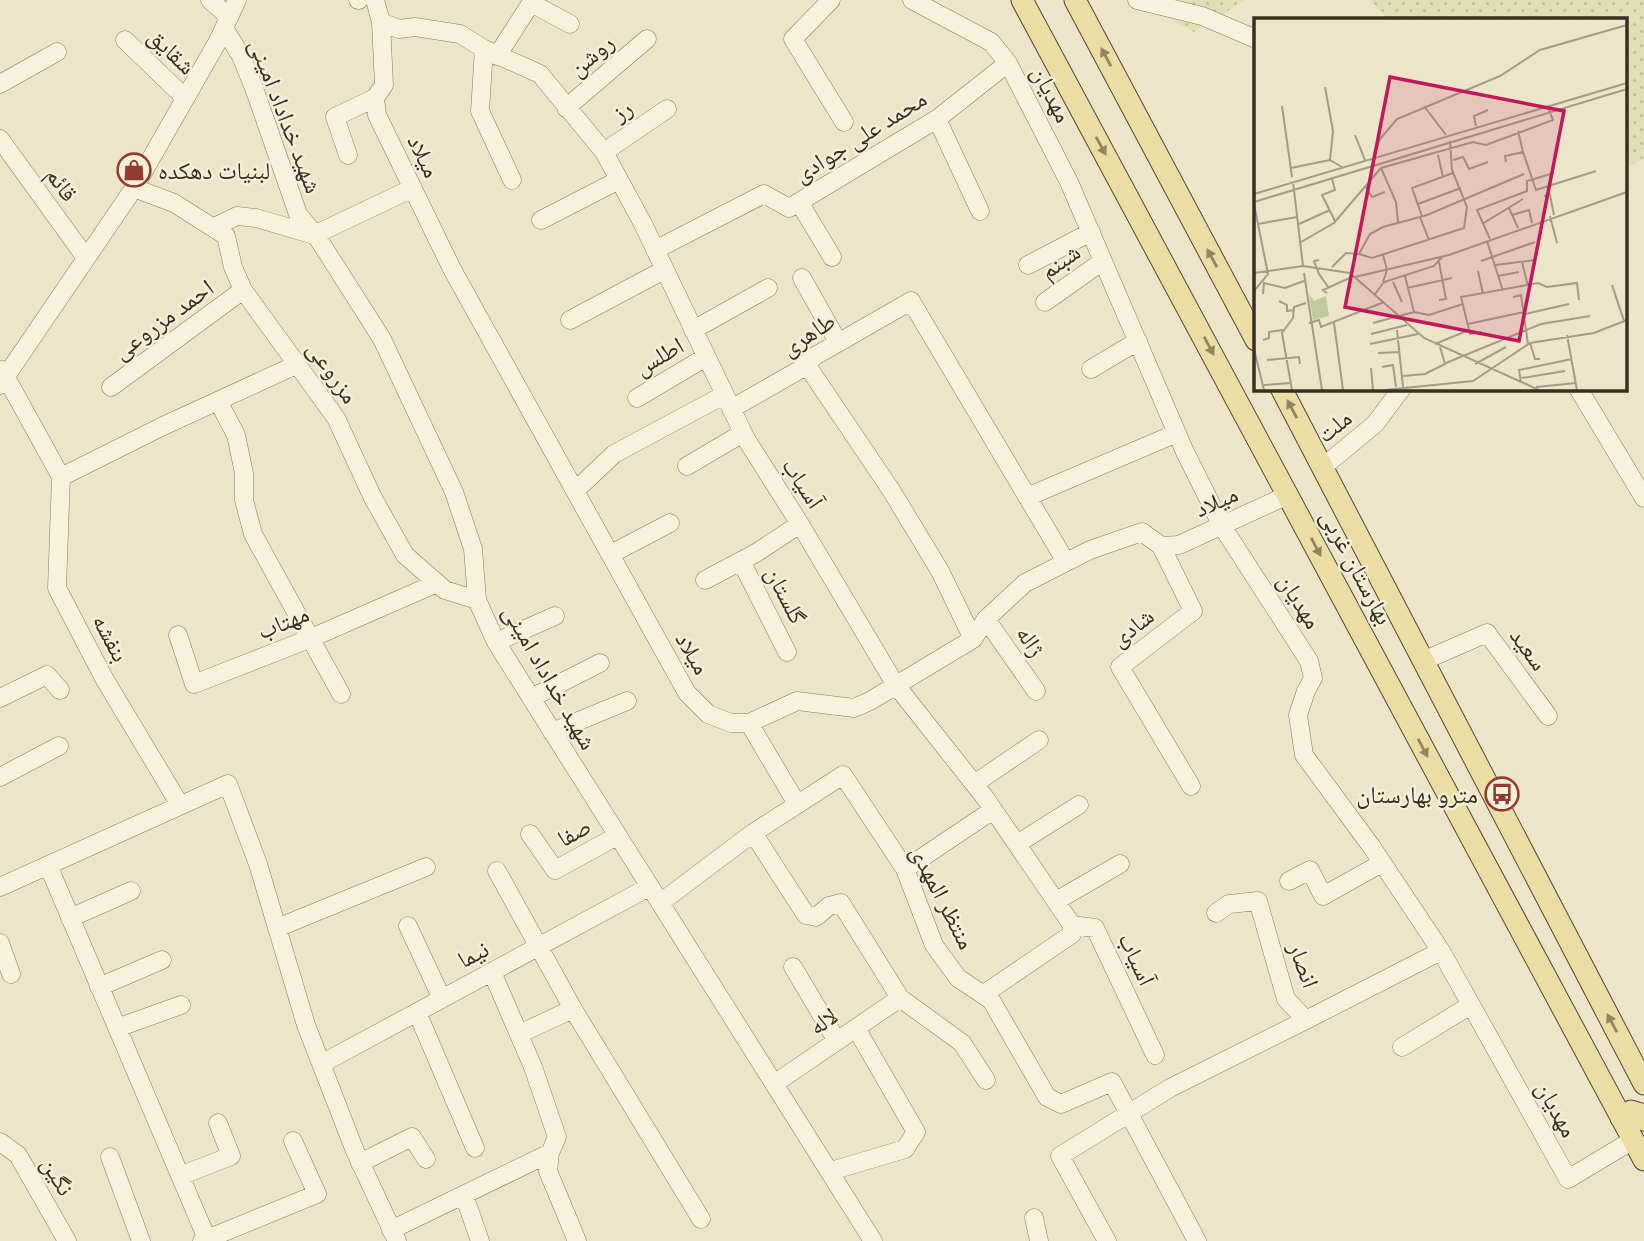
<svg xmlns="http://www.w3.org/2000/svg" width="1644" height="1241" viewBox="0 0 1644 1241" font-family="'Source Serif 4','Noto Naskh Arabic',serif">
<style>
.farmland{fill:url(#farmland-dots)}
.lines{fill:none;stroke-linecap:round;stroke-linejoin:round}
.minor-casing{stroke:#87785f;stroke-width:19}
.major-casing{stroke:#564632;stroke-width:23}
.minor{stroke:#f7f2dc;stroke-width:18}
.major{stroke:#ecdda4;stroke-width:21}
.oneway{fill:#928662}
.labels{text-anchor:middle;dominant-baseline:central;stroke-width:5;stroke-linejoin:round;paint-order:stroke}
.street-label{font-size:24px;fill:#392f21;stroke:#f4efd8}
.poi-label{font-size:24px;fill:#392f21;stroke:#f4efd8;text-anchor:start}
.inset-road{fill:none;stroke:#a49c86;stroke-width:2}
.view{fill:#c2185b;fill-opacity:0.15;stroke:#c2185b;stroke-width:3.5}
.inset-edge{fill:none;stroke:#392f21;stroke-width:3.5}
</style>
<defs>
<pattern id="farmland-dots" width="8" height="8" patternUnits="userSpaceOnUse" patternTransform="scale(1.75)"><rect width="8" height="8" fill="#e1dfb7"/><path d="M2 2h.1M6 6h.1" fill="none" stroke="#c2c09d" stroke-width="1.8" stroke-linecap="round"/></pattern>
</defs>
<rect width="100%" height="100%" fill="#ece5c9"/>
<path class="farmland" d="M1137,0H1245L1194,32Z
M1370,0H1644V158L1625,169V19H1387Z"/>
<g class="lines">
<defs>
<path id="minor" d="M210,0L229,17
M358,0H359
M375,0L381,22L399,29L415,27L460,34L484,49L540,74L604,152L642,222L746,439L800,524L895,684L986,799L1072,925
M831,0L793,39L844,122
M912,0L991,42L1008,63L1069,182L1185,452L1222,526L1309,661L1313,678L1306,691L1298,715L1304,755L1371,846L1441,951L1568,1179L1633,1140
M1137,0L1202,16L1256,39
M531,3L570,24
M381,22L384,85L375,98L377,115L452,269L687,693L708,714L731,723H749L797,701L854,708L870,701L973,639L986,619L1025,583L1090,550L1142,532L1161,546L1179,545L1288,495
M224,28L241,56L254,88L298,214L319,240L382,339L454,492L473,549L477,600L496,642L873,1241
M125,40L185,98
M484,49L480,111L512,180
M497,56L533,0
M0,84L57,52
M566,108L647,39
M937,119L980,211
M0,139L86,258
M604,152L667,109
M348,155L335,117L375,98
M134,188L174,203L226,236L233,267L243,290L336,418L373,498L405,555L445,590L477,600
M799,202L832,257
M541,220L619,180
M214,227L237,216L256,218L314,235L413,188
M655,250L764,194L789,208L937,119L1008,63
M1028,265L1091,232
M802,278L838,342
M1045,302L1103,261
M570,320L664,270
M693,330L768,288
M806,364L891,490L940,571L973,639
M1091,369L1138,341
M2,370L61,477
M0,385L134,188L218,41L237,0
M111,387L243,290
M1578,388L1644,498
M637,398L706,357
M218,401L236,435L244,473V500L253,534L341,694
M731,409L801,369L815,356L911,301L1066,562
M687,466L743,433
M1323,467L1375,424L1402,388
M61,477L57,588L105,680L180,805
M61,477L161,427L298,364
M576,490L614,454L724,395
M1027,497L1177,433
M1161,546L1193,611L1120,667L1191,786
M611,554L670,523
M741,561L787,652
M705,580L756,553L800,524
M986,619L1036,691
M178,635L194,684L309,639L437,583
M496,642L555,616
M1423,661L1487,633L1548,716
M0,698L47,675L60,690
M531,698L600,663
M749,723L797,804
M552,732L627,701
M0,777L59,746
M974,784L1039,740
M753,833L806,915L816,917L829,906L841,903L900,998L962,1043L986,1080
M530,834L555,870L617,836
M1017,844L1079,805
M48,865L207,1239
M905,869L993,810
M497,871L573,1009L701,1219
M1289,881L1310,870L1323,896L1382,863
M0,887L228,784L258,864L306,1025L355,1151L397,1241
M1056,901L1120,864
M660,903L753,833L843,775L905,869L934,945L958,978L991,1000L1047,1097L1061,1104L1112,1082L1197,1241
M1216,913L1229,904L1258,901L1286,999L1306,1020L1441,951
M70,918L131,891
M1072,925L1095,928L1155,1055
M408,926L442,999
M277,928L426,867
M0,943L11,974
M793,967L837,1041
M492,972L533,1067L557,1137L550,1153L548,1171L577,1241
M99,987L162,960
M984,994L1072,934V925
M417,1012L475,1148
M117,1028L181,1005
M519,1034L573,1009
M1402,1047L1471,1005
M321,1064L649,887
M774,1084L900,998
M0,1142L18,1155L67,1241
M110,1157L141,1241
M360,1163L412,1137L426,1159
M831,1171L905,1149L916,1132L856,1028
M180,1176L231,1156L218,1123
M464,1195L480,1241
M1034,1218L1039,1241
M391,1230L550,1153
M202,1241L317,1194L293,1141
M1107,1241L1060,1156L1170,1088L1306,1020"/>
<path id="major" d="M1022,0L1644,1160
M1075,0L1256,340
M1281,388L1644,1084
M1621,1118L1631,1111L1641,1114L1644,1120"/>
</defs>
<use href="#minor" class="minor-casing"/>
<use href="#major" class="major-casing"/>
<use href="#minor" class="minor"/>
<use href="#major" class="major"/>
</g>
<defs><path id="oneway-solid" d="M-6-.8H1V-3.2L6.5 0L1 3.2V.8H-6Z" transform="scale(1.75)"/></defs>
<g class="oneway">
<use href="#oneway-solid" transform="translate(1106 57) rotate(-118)"/>
<use href="#oneway-solid" transform="translate(1101 146) rotate(61)"/>
<use href="#oneway-solid" transform="translate(1212 258) rotate(-118)"/>
<use href="#oneway-solid" transform="translate(1209 346) rotate(62)"/>
<use href="#oneway-solid" transform="translate(1292 409) rotate(-118)"/>
<use href="#oneway-solid" transform="translate(1316 547) rotate(62)"/>
<use href="#oneway-solid" transform="translate(1423 748) rotate(62)"/>
<use href="#oneway-solid" transform="translate(1612 1023) rotate(-118)"/>
</g>
<defs>
<symbol id="shop-ring" viewBox="-11 -11 22 22"><circle r="9.5" fill="#f4efd8" stroke="#933b32" stroke-width="1.5"/><path d="M-5-2.5h2.3a2.7 3.5 0 0 1 5.4 0H5L5.5 6h-11ZM-1.5-2.5h3a1.5 2.3 0 0 0-3 0Z" fill="#933b32"/></symbol>
<symbol id="bus-ring" viewBox="-11 -11 22 22"><circle r="9.5" fill="#f4efd8" stroke="#933b32" stroke-width="1.5"/><path d="M-5-6H5V4H4V6H2V4H-2V6H-4V4H-5ZM-3.5-4V0h7V-4ZM-3.5 1.2v1.5H-2V1.2ZM2 1.2v1.5H3.5V1.2Z" fill="#933b32"/></symbol>
</defs>
<g fill-rule="evenodd">
<use href="#shop-ring" x="115" y="151" width="38" height="38"/>
<use href="#bus-ring" x="1483" y="775" width="38" height="38"/>
</g>
<g class="labels">
<g class="street-label">
<text transform="translate(172 51) rotate(44)">شقایق</text>
<text transform="translate(591 55) rotate(-40)">روشن</text>
<text transform="translate(1052 94) rotate(63)">مهدیان</text>
<text transform="translate(622 110) rotate(-34)">رز</text>
<text transform="translate(286 116) rotate(69)">شهید خداداد امینی</text>
<text transform="translate(860 136) rotate(-32)">محمد علی جوادی</text>
<text transform="translate(424 156) rotate(64)">میلاد</text>
<text transform="translate(62 184) rotate(54)">قائم</text>
<text transform="translate(1060 261) rotate(-35)">شبنم</text>
<text transform="translate(163 319) rotate(-36)">احمد مزروعی</text>
<text transform="translate(808 334) rotate(-33)">طاهری</text>
<text transform="translate(659 356) rotate(-30)">اطلس</text>
<text transform="translate(333 372) rotate(55)">مزروعی</text>
<text transform="translate(1334 426) rotate(-39)">ملت</text>
<text transform="translate(803 483) rotate(57)">آسیاب</text>
<text transform="translate(1216 501) rotate(-24)">میلاد</text>
<text transform="translate(1357 567) rotate(62)">بهارستان غربی</text>
<text transform="translate(786 595) rotate(63)">گلستان</text>
<text transform="translate(1300 601) rotate(58)">مهدیان</text>
<text transform="translate(283 622) rotate(-22)">مهتاب</text>
<text transform="translate(1132 627) rotate(-38)">شادی</text>
<text transform="translate(111 638) rotate(62)">بنفشه</text>
<text transform="translate(1031 641) rotate(56)">ژاله</text>
<text transform="translate(1529 649) rotate(54)">سعید</text>
<text transform="translate(693 653) rotate(60)">میلاد</text>
<text transform="translate(550 677) rotate(60)">شهید خداداد امینی</text>
<text transform="translate(574 832) rotate(-29)">صفا</text>
<text transform="translate(943 897) rotate(63)">منتظر المهدی</text>
<text transform="translate(473 954) rotate(-28)">نیما</text>
<text transform="translate(1137 959) rotate(65)">آسیاب</text>
<text transform="translate(1304 965) rotate(70)">انصار</text>
<text transform="translate(823 1021) rotate(-35)">لاله</text>
<text transform="translate(1557 1109) rotate(61)">مهدیان</text>
<text transform="translate(58 1176) rotate(60)">نگین</text>
</g>
<g class="poi-label">
<text x="158" y="170">لبنیات دهکده</text>
<text x="1478" y="794" text-anchor="end">مترو بهارستان</text>
</g>
</g>
<g transform="translate(1254 18)">
<rect width="373" height="373" fill="#ece5c9"/>
<path d="M55,276L60,283L72,278L75,298L59,302Z" fill="#c0ca9d"/>
<path class="inset-road" d="M71,69L79,113L76,142M28,88L38,159M170,88L192,117M222,108L220,98L234,92M101,117L111,142M269,134L282,172L342,153M184,137L189,159M120,139L126,121L143,101L246,58L286,32L373,7M199,142L209,139L215,151L234,144M252,144L251,138L269,134L264,113M37,150L76,142L88,149M127,150L142,184L144,204M78,161L81,172L68,177L81,203M39,164L49,248M111,168L118,179L131,174M0,176L373,65M290,178L296,177L300,197M0,184L373,71M0,186L14,256L0,273M164,186L207,170M255,190L264,210M258,197L275,192L278,205M168,198L158,170L199,155M296,198L303,225M166,199L175,222M4,206L43,199M45,206L76,192M228,206L269,181M236,221L223,192L273,173V163L300,155M233,223L249,273M47,224L80,205L127,150L219,124L232,127L299,102L295,92M105,236L118,240L210,210L213,189L198,152L196,123M65,242L60,243L65,256L75,270M227,243L281,224M185,244L192,281L185,282M268,244L274,268M241,247L282,242M78,249L92,235L105,236L116,216L129,209L173,197L270,156M224,253L229,276M0,255L49,248L96,255L170,320L285,372M50,255L68,372M151,258L160,294M244,258L265,254M101,259L195,237L373,174M129,264L133,252L129,237M139,264L148,284M358,267L370,303M153,270L198,260M73,275L69,272L100,258M9,276L10,265L31,270L50,263M121,276L130,264L180,248L188,239M259,279L267,277L274,326M25,283L33,287V293L39,292M160,294L175,297L209,286M271,296L315,286M55,305L65,302L67,309L130,284M80,305L89,372M119,305L160,294M214,306L270,294M143,312L149,369M228,314L216,316L207,279L284,265L293,269L323,265L325,282M117,316L153,307M313,317L323,372M9,322L15,320V314L29,312M276,325L281,341H286M116,326L164,316M181,326L215,312M0,331L10,372M124,335L145,334M13,342L45,339L46,346M192,345L287,306L336,298M221,346L252,329M128,349L139,347L142,369M117,350L119,372M149,358L171,356L191,346L186,329M268,360L311,353M267,364L265,352L318,341M10,367L37,365M282,369L322,365M38,372L28,315L39,300L40,289L52,285M131,372L219,363L276,325L340,315L373,302"/>
<path class="view" d="M136,59L310,93L265,323L91,289Z"/>
<rect width="373" height="373" class="inset-edge"/>
</g>
</svg>
